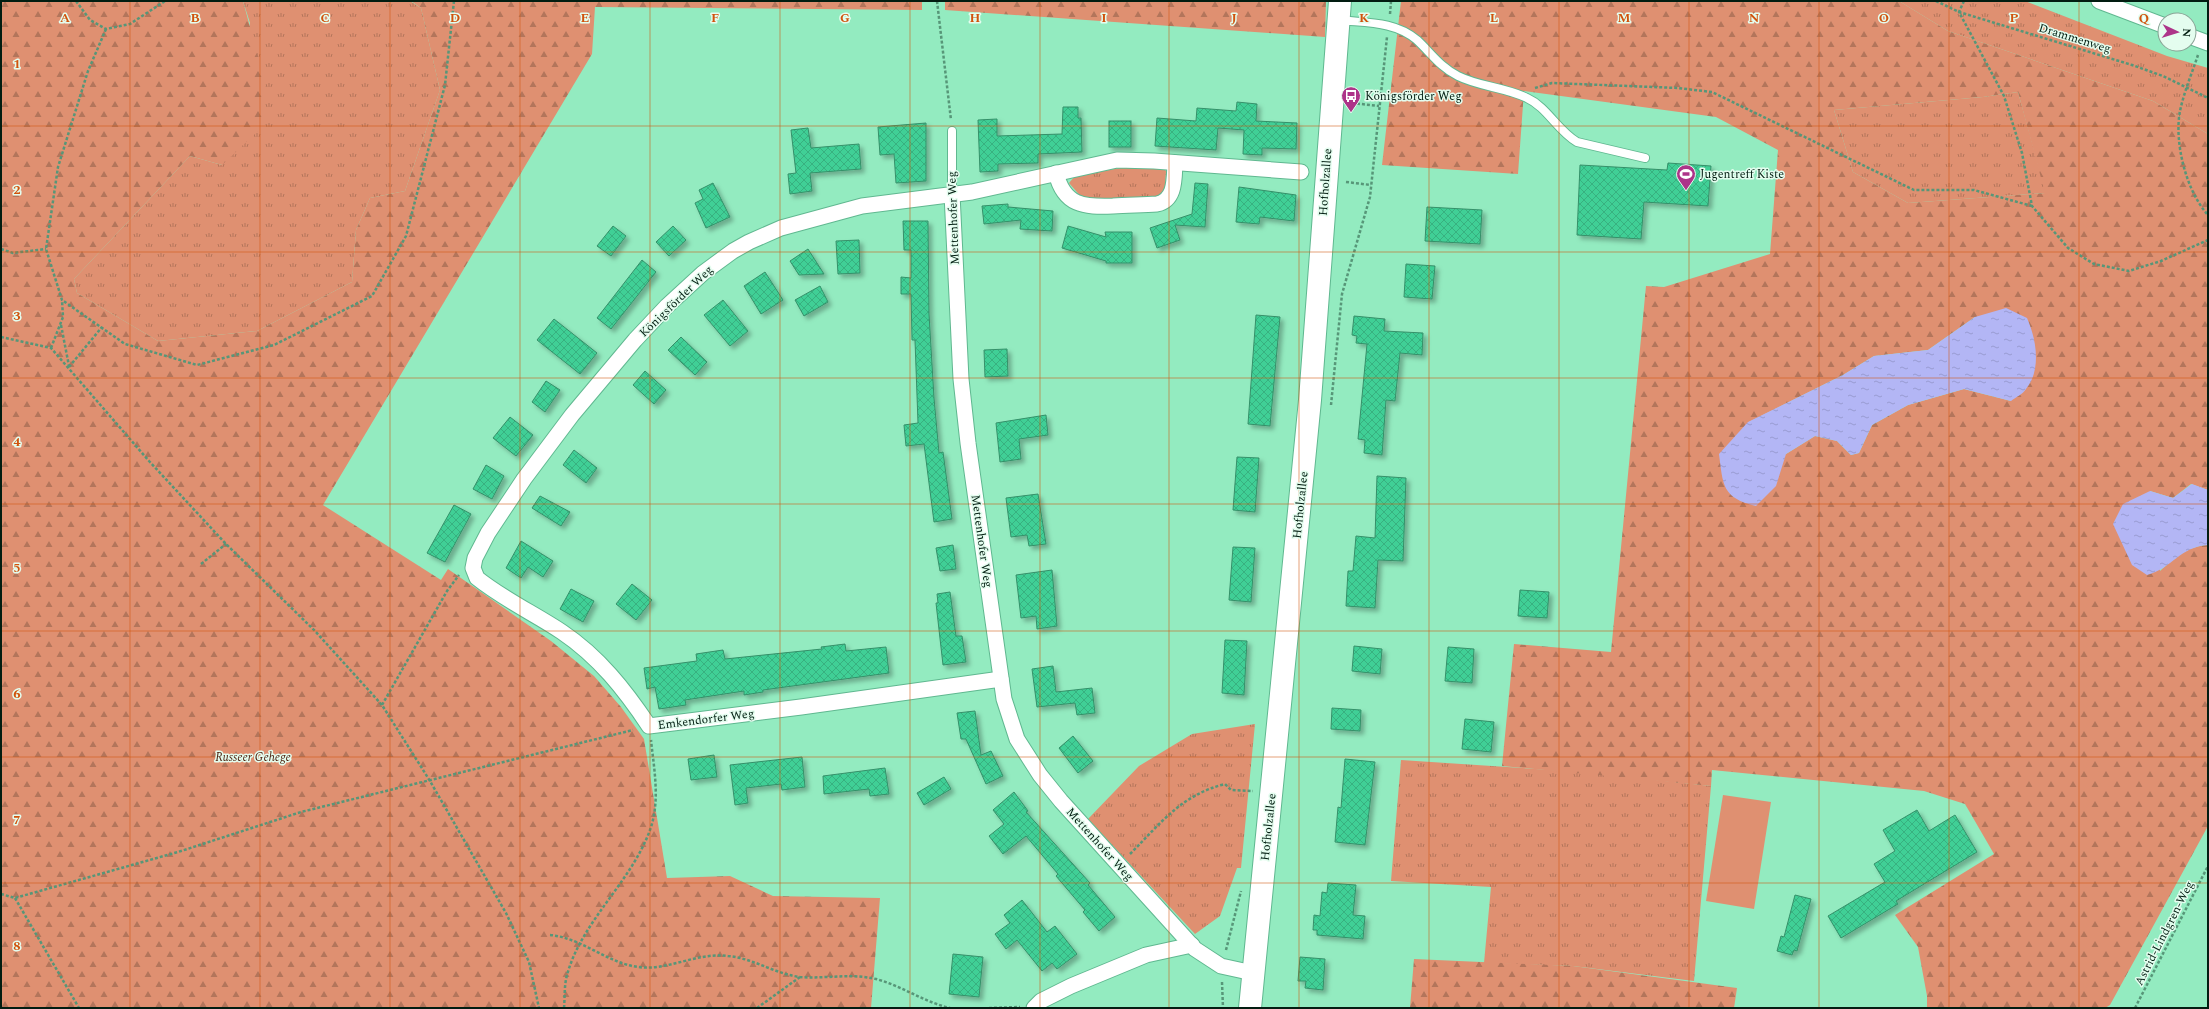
<svg xmlns="http://www.w3.org/2000/svg" width="2209" height="1009" viewBox="0 0 2209 1009" font-family="Spectral,serif">
	<style>
		.grass { fill: url(#grass-tufts) }
		.forest { fill: url(#forest-firs); fill-rule: evenodd }
		.garden { fill: #df9071 }
		.water { fill: url(#water-ripples) }
		.building { fill: url(#building-cross-hatch); stroke: #359069; filter: url(#shadow) }
		.lines { fill: none; stroke-linecap: round; stroke-linejoin: round }
		.lane-casing { stroke: #60b890; stroke-width: 10 }
		.street-casing { stroke: #60b890; stroke-width: 17 }
		.secondary-casing { stroke: #60b890; stroke-width: 24 }
		.path { stroke: #579678; stroke-width: 2.5; stroke-dasharray: 3 2; stroke-linecap: butt }
		.lane { stroke: #fff; stroke-width: 8 }
		.street { stroke: #fff; stroke-width: 15 }
		.secondary { stroke: #fff; stroke-width: 22 }
		.grid { fill: none; stroke: #d1530c; stroke-width: 1; stroke-opacity: 0.55 }
		.labels { text-anchor: middle; stroke-width: 3; stroke-linejoin: round; paint-order: stroke }
		.street-label { font-size: 12px; fill: #021d11; stroke: #e4fdef }
		.poi-label { font-size: 12px; fill: #021d11; stroke: #e4fdef; text-anchor: start }
		.park-label { font-size: 12px; font-style: italic; fill: #4c210f; stroke: #e4fdef }
		.grid-label { font-size: 13px; text-anchor: middle; font-weight: bold; fill: #d1530c; stroke: #e4fdef; stroke-width: 3; stroke-linejoin: round; paint-order: stroke }
	</style>
	<defs>
		<pattern id="grass-tufts" width="24" height="20" patternUnits="userSpaceOnUse"><rect width="24" height="20" fill="#df9071"/><path d="M3 7l-1-3M5 7V3M7 7l1-3M15 17l-1-3M17 17v-4M19 17l1-3" fill="none" stroke="#b3755b"/></pattern>
		<pattern id="forest-firs" width="22" height="20" patternUnits="userSpaceOnUse"><rect width="22" height="20" fill="#df9071"/><path d="M5 1l3.5 6h-7zM16 11l3.5 6h-7z" fill="#b3755b"/></pattern>
		<pattern id="water-ripples" width="26" height="14" patternUnits="userSpaceOnUse"><rect width="26" height="14" fill="#b3b6f5"/><path d="M2 4q2-2 4 0t4 0M15 11q2-2 4 0t4 0" fill="none" stroke="#989cd1"/></pattern>
		<pattern id="building-cross-hatch" width="8" height="8" patternUnits="userSpaceOnUse"><rect width="8" height="8" fill="#40cf96"/><path d="M0 0l8 8M0 8l8-8" fill="none" stroke="#37b180"/></pattern>
		<filter id="shadow"><feDropShadow dx="3.5" dy="3.5" stdDeviation="2" flood-color="#0004"/></filter>
	</defs>
	<rect width="100%" height="100%" fill="#93ebc0"/>
	<g class="grass">
		<path d="M243,1H410L421,8L440,90L405,191L370,198L356,230L352,282L257,331L158,341L77,293L74,279L190,156L222,165L250,23Z"/>
		<path d="M1899,1H2025L2167,56L2208,68V134L2153,101L1948,31Z"/>
		<path d="M2018,92L2046,193L1908,203L1853,172L1834,110L1983,97Z"/>
		<path d="M1126,167L1164,169L1166,171L1165,191L1161,196L1154,197L1092,200L1083,199L1069,183L1075,176Z"/>
		<path d="M1255,724L1241,868H1237L1220,916L1195,934L1088,819L1139,766L1192,734Z"/>
		<path d="M1401,760L1582,772L1711,786L1694,981L1573,966L1484,963L1491,887L1391,881Z"/>
	</g>
	<g class="forest">
		<path d="M1,1H243L267,90L262,127L222,165L190,156L74,279L77,293L158,341L257,331L352,282L356,230L370,198L405,191L440,90L421,8L411,1H922V10L595,7L592,54L323,505L441,580L448,569L551,641L594,676L621,707L644,739L667,878L730,876L773,896L880,898L871,1008H1Z"/>
		<path d="M945,1H1326L1325,37L945,10Z"/>
		<path d="M1401,1H1899L1948,31L2153,101L2208,134V490L2191,484L2173,498L2150,491L2160,571C2175,558 2187,546 2208,545V826L2110,1005L2105,1008H1927V996L1918,947L1895,915L1994,854L1965,804L1924,791L1712,770L1711,786L1502,766L1514,644L1611,652L1646,286L1664,287L1770,254L1778,150L1716,117L1524,91L1518,174L1382,165ZM2018,92L2045,193L1908,203L1853,172L1834,110L1983,97ZM1975,317L2011,401L1964,389L1908,405L1872,425L1859,453L1851,455L1837,441L1815,436L1786,454L1749,422L1843,375L1874,356L1928,350Z"/>
		<path d="M1414,959L1573,966L1737,988L1734,1008H1410Z"/>
	</g>
	<path class="garden" d="M1723,795L1771,802L1754,909L1706,901Z"/>
	<g class="water">
		<path d="M2006,308L2027,318C2036,338 2042,370 2026,389C2023,394 2016,397 2011,401L1964,389L1908,405L1872,425L1859,453L1851,455L1837,441L1815,436L1786,454L1776,486L1756,506C1722,498 1723,485 1719,454L1748,422L1843,375L1874,356L1928,350L1975,317Z"/>
		<path d="M2192,484L2208,490V545C2179,547 2173,568 2147,575L2132,565L2113,524L2123,504L2150,491L2173,498Z"/>
	</g>
	<g class="building">
		<path d="M1237,102L1257,104L1256,121L1297,123L1296,149L1262,148V155L1243,154L1244,130L1218,128L1216,150L1155,146L1157,118L1196,121L1197,108L1236,111Z"/>
		<path d="M1063,107H1078V118H1081L1082,152L1038,154V163L998,164V171L980,172L978,120L997,119V136L1062,134Z"/>
		<rect x="1109" y="121" width="22" height="26"/>
		<path d="M926,123V181L896,183L894,154L880,155L878,127Z"/>
		<path d="M808,128L811,148L859,144L861,169L810,173L812,191L790,194L788,174L796,173L791,130Z"/>
		<path d="M1668,163L1711,166L1708,206L1644,202L1641,239L1577,235L1580,165L1667,170Z"/>
		<path d="M713,183L730,217L706,228L695,203L703,199L699,190Z"/>
		<path d="M1195,183L1208,184L1205,227L1175,225L1180,240L1157,248L1150,228L1192,214Z"/>
		<path d="M1239,187L1296,195L1294,221L1260,217L1259,224L1236,222Z"/>
		<path d="M1008,204V207L1053,211L1052,231L1020,229L1021,220L984,224L982,206Z"/>
		<path d="M1427,207L1482,210L1480,244L1425,241Z"/>
		<path d="M903,221H928L929,314L934,398L939,453L943,452L952,519L934,522L924,444L906,446L904,425L918,423L915,340H912L911,294H901V277L911,278V250H904Z"/>
		<path d="M613,226L626,236L611,256L597,246Z"/>
		<path d="M673,226L686,240L669,256L656,242Z"/>
		<path d="M1068,226L1106,237L1105,232H1132V263H1106V261L1062,248Z"/>
		<path d="M859,240L860,273L838,274L836,241Z"/>
		<path d="M808,249L824,274L799,275L790,261Z"/>
		<path d="M642,260L656,272L611,329L597,318Z"/>
		<path d="M1406,264L1435,266L1432,299L1404,297Z"/>
		<path d="M765,272L783,300L761,314L744,286Z"/>
		<path d="M820,286L828,302L804,316L795,300Z"/>
		<path d="M723,300L748,331L730,346L704,315Z"/>
		<path d="M1256,315L1280,317L1270,426L1248,424Z"/>
		<path d="M1354,316L1385,319L1384,331L1423,333L1422,355L1400,353L1395,401L1386,400L1382,455L1364,453L1365,440L1358,439L1367,344L1356,343L1357,336L1352,335Z"/>
		<path d="M554,319L597,353L580,374L537,340Z"/>
		<path d="M681,337L707,362L695,375L668,350Z"/>
		<path d="M1007,349L1008,376L985,377L984,350Z"/>
		<path d="M645,371L666,390L654,404L633,385Z"/>
		<path d="M546,381L560,390L545,412L532,402Z"/>
		<path d="M1046,415L1048,435L1019,439L1021,459L1000,462L996,423Z"/>
		<path d="M510,417L533,435L516,456L493,438Z"/>
		<path d="M574,450L597,468L586,483L563,465Z"/>
		<path d="M1237,457L1259,458L1255,512L1233,510Z"/>
		<path d="M486,465L504,476L492,499L473,489Z"/>
		<path d="M1377,476L1406,478L1403,561L1378,560L1375,608L1346,606L1348,571H1353L1356,536L1375,538Z"/>
		<path d="M1038,494L1046,544L1029,546L1027,535L1011,537L1006,498Z"/>
		<path d="M540,496L570,512L561,526L532,508Z"/>
		<path d="M454,505L471,514L445,562L427,553Z"/>
		<path d="M521,541L553,561L543,577L528,567L521,578L506,568Z"/>
		<path d="M953,545L956,569L940,571L936,548Z"/>
		<path d="M1233,547L1255,548L1251,602L1229,600Z"/>
		<path d="M1052,570L1057,626L1037,629L1036,616L1021,618L1016,575Z"/>
		<path d="M632,584L652,600L636,620L616,604Z"/>
		<path d="M571,589L594,601L583,622L560,609Z"/>
		<path d="M1520,590L1549,592L1547,618L1518,616Z"/>
		<path d="M950,592L956,636H962L966,662L943,665L936,603H938L937,594Z"/>
		<path d="M1225,640L1247,641L1244,695L1222,693Z"/>
		<path d="M845,644L846,651L886,647L889,673L763,690V692L744,695V691L685,700L686,705L659,709L655,687L647,689L644,668L697,661L696,654L723,650L725,659L822,649L821,647Z"/>
		<path d="M1354,646L1382,649L1380,674L1352,671Z"/>
		<path d="M1448,647L1474,649L1472,683L1445,681Z"/>
		<path d="M1053,666L1056,692L1092,688L1095,713L1077,715L1075,703L1037,707L1032,669Z"/>
		<path d="M1332,708L1361,710L1360,731L1331,729Z"/>
		<path d="M975,711L981,755L991,751L1003,776L986,784L966,739H961L957,713Z"/>
		<path d="M1465,719L1494,722L1491,752L1462,749Z"/>
		<path d="M1073,736L1093,761L1078,773L1059,748Z"/>
		<path d="M714,755L717,777L691,780L688,759Z"/>
		<path d="M802,757L805,787L782,790L781,784L746,788L748,803L735,805L730,765Z"/>
		<path d="M1345,759L1375,762L1365,845L1335,842L1338,807L1341,808Z"/>
		<path d="M885,768L889,794L870,796L869,789L824,794L823,776Z"/>
		<path d="M944,777L951,789L924,805L917,793Z"/>
		<path d="M1014,792L1028,811L1026,812L1090,883L1088,885L1115,917L1099,931L1083,912L1085,910L1056,876L1058,874L1026,836L1003,854L989,836L1004,824L993,810Z"/>
		<path d="M1917,810L1929,831L1955,815L1977,852L1896,901L1898,904L1841,938L1828,916L1885,882L1874,864L1895,851L1883,830Z"/>
		<path d="M1328,883L1356,885L1353,915L1365,916L1363,939L1317,935V930H1313L1314,915L1320,916L1322,892L1327,893Z"/>
		<path d="M1795,895L1811,899L1797,951L1794,950L1792,955L1777,951L1781,936L1784,937Z"/>
		<path d="M1022,900L1047,932L1055,926L1077,954L1057,969L1052,963L1042,971L1017,940L1006,949L995,934L1010,923L1004,915Z"/>
		<path d="M953,954L983,957L979,997L949,994Z"/>
		<path d="M1300,957L1325,959L1323,990L1305,988L1306,981H1298Z"/>
	</g>
	<g class="lines">
		<g class="lane-casing">
			<g id="lane">
				<path d="M1339,20C1366,23 1395,21 1417,40C1431,53 1440,67 1458,76C1480,87 1505,87 1527,98C1547,107 1557,130 1577,142L1645,158"/>
				<path d="M952,131V194"/>
			</g>
		</g>
		<g class="street-casing">
			<g id="street">
				<path d="M2099,1L2165,26"/>
				<path d="M2189,36L2208,43"/>
				<path d="M1056,173C1064,206 1084,207 1113,206C1128,205 1142,205 1157,204C1176,200 1174,178 1175,163"/>
				<path d="M952,194L961,379L968,443L1004,699L1017,739L1040,775L1061,801L1195,949L1221,966L1253,973"/>
				<path d="M1001,679L801,707L649,726C625,690 599,657 562,632C535,614 503,599 477,578L473,568L475,558L488,533L524,479L572,415L635,340L667,306L703,273L733,251L749,242L781,228L862,206L972,192L1117,160L1154,161L1301,172"/>
				<path d="M1034,1008L1041,1001L1071,986L1146,955L1192,945"/>
			</g>
		</g>
		<g class="secondary-casing">
			<path id="secondary" d="M1250,1008L1310,400L1340,1"/>
		</g>
		<g class="path">
			<path d="M76,1L90,20L106,29L130,24L165,1"/>
			<path d="M937,1L951,120"/>
			<path d="M1936,1L1959,12L2132,65L2163,76L2208,98"/>
			<path d="M1964,1L1959,12L2004,96L2022,153L2032,206L2068,248L2094,264L2129,271L2161,261L2208,240"/>
			<path d="M1390,14L1391,1"/>
			<path d="M106,29L88,71L58,167L46,249L62,300L125,344L197,365L274,345L372,296L406,236L445,85L454,1"/>
			<path d="M2198,55C2192,73 2184,92 2180,111C2174,142 2186,191 2208,215"/>
			<path d="M1535,88L1552,83L1678,88L1712,92L1914,190H1974L2032,206"/>
			<path d="M1352,103L1379,106"/>
			<path d="M1346,182L1371,185"/>
			<path d="M1,249L13,253L46,249"/>
			<path d="M61,325L69,366"/>
			<path d="M1,337L51,348L149,461L226,544L315,631L382,705L430,781L506,913L529,962L539,1008"/>
			<path d="M51,348L63,317L62,300"/>
			<path d="M69,367L102,327"/>
			<path d="M1331,405L1342,294L1370,197L1387,37"/>
			<path d="M201,564L226,544"/>
			<path d="M382,705L447,591L459,575"/>
			<path d="M1130,854C1161,823 1181,795 1225,784L1231,790L1253,791"/>
			<path d="M1,894L15,898L178,852L301,812L633,730"/>
			<path d="M15,898L79,1008"/>
			<path d="M550,935C582,938 607,963 638,967C669,971 696,952 728,956C753,958 775,974 800,977C826,979 849,973 876,979C902,986 924,1002 950,1008"/>
			<path d="M1226,950L1241,891"/>
			<path d="M1222,982L1223,1008"/>
			<path d="M564,1008C565,997 564,986 567,975C582,920 633,881 651,827C660,799 654,769 651,740"/>
			<path d="M757,1008L800,977"/>
			<path d="M989,1008L1020,1007"/>
			<path d="M2135,1008L2208,866"/>
		</g>
		<use href="#lane" class="lane"/>
		<use href="#street" class="street"/>
		<use href="#secondary" class="secondary"/>
	</g>
	<path class="grid" d="M130,1V1008M260,1V1008M390,1V1008M520,1V1008M650,1V1008M780,1V1008M910,1V1008M1040,1V1008M1169,1V1008M1299,1V1008M1429,1V1008M1559,1V1008M1689,1V1008M1819,1V1008M1949,1V1008M2079,1V1008M1,126H2208M1,252H2208M1,378H2208M1,504H2208M1,631H2208M1,757H2208M1,883H2208"/>
	<defs>
		<g id="bus-pin" transform="scale(1)"><path d="M0 17L-7.5 6A9.5 9.5 0 1 1 7.5 6Z" fill="#ad3489" stroke="#e4fdef"/><path d="M-5-6H5V4H4V6H2V4H-2V6H-4V4H-5ZM-3.5-4V0h7V-4ZM-3.5 1.2v1.5H-2V1.2ZM2 1.2v1.5H3.5V1.2Z" fill="#fff"/></g>
		<g id="stadium-pin" transform="scale(1)"><path d="M0 17L-7.5 6A9.5 9.5 0 1 1 7.5 6Z" fill="#ad3489" stroke="#e4fdef"/><path d="M0-5a6.5 5 0 1 0 0 10a6.5 5 0 1 0 0-10ZM-3.5-1.8h7v3.6h-7Z" fill="#fff"/></g>
	</defs>
	<g fill-rule="evenodd">
		<use href="#bus-pin" x="1351" y="96"/>
		<use href="#stadium-pin" x="1686" y="174"/>
	</g>
	<g class="labels">
		<g class="street-label">
			<text transform="translate(2075 38) rotate(17)" y="4">Drammenweg</text>
			<text transform="translate(1325 182) rotate(-86)" y="4">Hofholzallee</text>
			<text transform="translate(953 218) rotate(-92)" y="4">Mettenhofer Weg</text>
			<text transform="translate(676 301) rotate(-44)" y="4">Königsförder Weg</text>
			<text transform="translate(1300 505) rotate(-84)" y="4">Hofholzallee</text>
			<text transform="translate(982 541) rotate(82)" y="4">Mettenhofer Weg</text>
			<text transform="translate(706 719) rotate(-7)" y="4">Emkendorfer Weg</text>
			<text transform="translate(1268 827) rotate(-84)" y="4">Hofholzallee</text>
			<text transform="translate(1100 844) rotate(48)" y="4">Mettenhofer Weg</text>
			<text transform="translate(2164 933) rotate(-63)" y="4">Astrid-Lindgren-Weg</text>
		</g>
		<g class="poi-label">
			<text x="1365" y="100">Königsförder Weg</text>
			<text x="1700" y="178">Jugentreff Kiste</text>
		</g>
		<g class="park-label">
			<text x="253" y="761">Russeer Gehege</text>
		</g>
	</g>
	<g class="grid-label">
		<text x="65" y="22">A</text>
		<text x="195" y="22">B</text>
		<text x="325" y="22">C</text>
		<text x="455" y="22">D</text>
		<text x="585" y="22">E</text>
		<text x="715" y="22">F</text>
		<text x="845" y="22">G</text>
		<text x="975" y="22">H</text>
		<text x="1104" y="22">I</text>
		<text x="1234" y="22">J</text>
		<text x="1364" y="22">K</text>
		<text x="1494" y="22">L</text>
		<text x="1624" y="22">M</text>
		<text x="1754" y="22">N</text>
		<text x="1884" y="22">O</text>
		<text x="2014" y="22">P</text>
		<text x="2144" y="22">Q</text>
		<text x="17" y="68">1</text>
		<text x="17" y="194">2</text>
		<text x="17" y="320">3</text>
		<text x="17" y="446">4</text>
		<text x="17" y="572">5</text>
		<text x="17" y="698">6</text>
		<text x="17" y="824">7</text>
		<text x="17" y="950">8</text>
	</g>
	<rect width="2209" height="1009" fill="none" stroke="#021d11" stroke-width="4"/>
	<g transform="translate(2177 32) rotate(94)"><circle r="19" fill="#e4fdef" stroke="#8aa396"/>
	<path d="M0-3L7 15L0 10L-7 15Z" fill="#ad3489"/>
	<text y="-6" font-size="11" font-weight="bold" text-anchor="middle" fill="#021d11">N</text>
	</g>
</svg>
